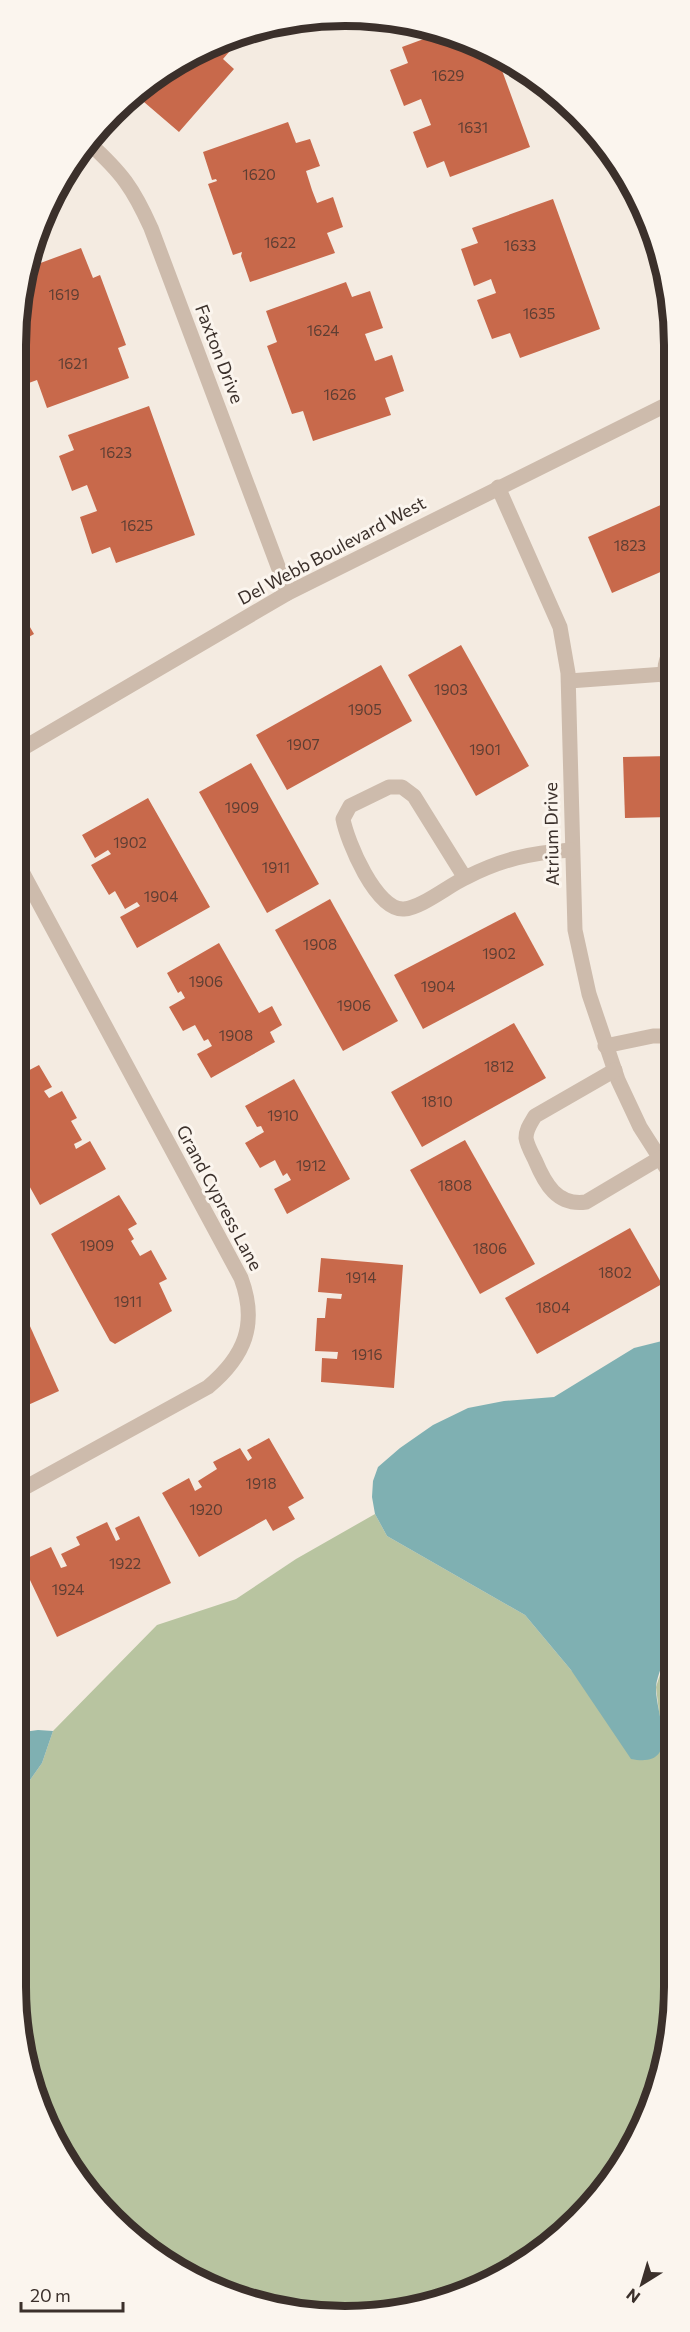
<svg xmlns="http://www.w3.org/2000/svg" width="690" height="2332" viewBox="0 0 690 2332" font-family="Commissioner,sans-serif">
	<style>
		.green { fill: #b8c4a0 }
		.water { fill: #7fb0b2 }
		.building { fill: #c8694b }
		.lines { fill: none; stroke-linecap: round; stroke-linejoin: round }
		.minor { stroke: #cdbbac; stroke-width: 15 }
		.tertiary { stroke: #cdbbac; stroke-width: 15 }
		.labels { text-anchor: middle; stroke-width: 6; stroke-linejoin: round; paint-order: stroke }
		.number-label { font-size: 15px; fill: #5e3e33 }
		.street-label { font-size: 18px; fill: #3b302b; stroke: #fbf5ee }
		.rim { fill: none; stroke: #3b302b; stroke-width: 8 }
	</style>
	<rect width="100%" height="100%" fill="#f4ebe1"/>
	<path class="green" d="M375,1514L387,1536L525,1615L571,1670L663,1745L656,1687L669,1647V2052L620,2170L529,2261L430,2306L302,2314L199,2283L97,2205L40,2113L15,1987L16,1800L42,1763L53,1731L157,1625L236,1599L296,1559Z"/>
	<g class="water">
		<path d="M666,1340L670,1342L669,1647C665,1659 657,1675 656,1687C655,1714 683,1769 631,1759L571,1670L525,1615L387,1536L375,1514L372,1497L373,1481L378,1467L400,1448L433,1425L468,1408L504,1401L554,1397L634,1348Z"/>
		<path d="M38,1730L53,1731L42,1763L16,1800V1733Z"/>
	</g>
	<g class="building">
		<path d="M440,33L496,54L530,147L450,177L444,161L427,168L413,132L431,125L421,99L404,106L390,70L408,63L402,47Z"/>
		<path d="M232,42L235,45L223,59L234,69L179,132L137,96L162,70Z"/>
		<path d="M288,122L296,143L310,139L320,166L306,171L312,190L317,203L333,197L343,227L327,233L335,253L250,282L241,256L242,252L233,255L208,184L217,181L216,179L212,180L203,152Z"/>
		<path d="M553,199L600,329L520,358L510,333L492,339L477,300L496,293L491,279L474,286L461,249L478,243L472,228Z"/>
		<path d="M81,248L93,278L100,275L126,345L118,348L129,378L47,408L37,380L26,384L21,371V358L28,355L21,337V280L27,268Z"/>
		<path d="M346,282L352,297L370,291L383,328L365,334L375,361L392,355L404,391L385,398L391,415L313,441L303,411L292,414L267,346L277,342L266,311Z"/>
		<path d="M149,406L195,535L116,563L110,547L92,554L80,517L97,511L87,485L72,491L59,456L74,450L68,435Z"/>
		<path d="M672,500V567L612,593L588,537Z"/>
		<path d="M20,610L34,634L20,642Z"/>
		<path d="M461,645L529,766L476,796L408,675Z"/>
		<path d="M381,665L412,721L287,790L256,735Z"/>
		<path d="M671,756V817L625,818L623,757Z"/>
		<path d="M251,763L319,884L267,913L199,792Z"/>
		<path d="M148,798L210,907L137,948L120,917L140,906L137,902L125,909L115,891L109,895L91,865L111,854L108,850L95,858L82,835Z"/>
		<path d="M330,899L398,1021L343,1051L275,930Z"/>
		<path d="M515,912L544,965L423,1029L394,975Z"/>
		<path d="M219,943L259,1013L272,1006L282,1025L270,1032L275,1042L211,1078L197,1054L212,1046L208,1039L204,1041L195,1025L183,1031L169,1007L185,998L181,991L178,993L167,973Z"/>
		<path d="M514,1023L546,1078L422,1147L391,1092Z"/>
		<path d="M39,1065L52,1087L44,1091L49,1098L62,1091L77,1118L71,1121L82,1140L74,1144L76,1149L90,1141L106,1169L40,1205L18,1166V1076Z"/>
		<path d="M294,1079L350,1179L287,1214L274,1189L291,1180L287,1173L283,1176L275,1160L260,1168L245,1143L264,1132L261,1126L257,1127L245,1106Z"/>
		<path d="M465,1140L535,1264L480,1294L410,1170Z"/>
		<path d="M119,1195L137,1224L128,1229L134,1239L131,1241L140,1256L151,1250L167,1279L159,1283L172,1311L115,1344L110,1341L51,1234Z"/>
		<path d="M630,1228L662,1284L537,1354L505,1298Z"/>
		<path d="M321,1258L403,1265L394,1388L321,1382L322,1358L337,1359L338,1352L315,1351L317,1318H325L327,1298L341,1299L342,1294L318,1292Z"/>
		<path d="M25,1315L59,1391L28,1405L17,1385L18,1318Z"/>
		<path d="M269,1438L304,1498L288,1507L295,1519L273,1531L266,1519L199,1557L162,1493L189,1478L195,1491L202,1487L198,1481L217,1469L213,1462L240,1448L248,1461L252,1458L247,1450Z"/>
		<path d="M139,1516L171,1583L57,1637L21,1561L51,1547L61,1568L67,1566L61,1554L80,1545L76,1537L107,1522L116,1541L120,1539L115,1528Z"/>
	</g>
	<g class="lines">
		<g class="minor">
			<path d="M89,143C122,173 133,188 151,228L288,593"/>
			<path d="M632,190L667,282"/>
			<path d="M498,487L560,627L568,673L575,930L589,994L618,1080L640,1127L670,1174"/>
			<path d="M569,681L665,674"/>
			<path d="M671,689C663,675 663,664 671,651"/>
			<path d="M465,878L414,796L402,787H389L350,806L343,819C347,841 376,911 404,909C421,908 448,886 465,878C502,859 530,853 571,850"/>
			<path d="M605,1046L653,1036H671"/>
			<path d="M615,1070L535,1116C531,1123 526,1129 526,1138C527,1145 532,1154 535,1160C545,1184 557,1206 586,1202L660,1158"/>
			<path d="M17,1492L208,1387C245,1356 258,1324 241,1278L19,866"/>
		</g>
		<path class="tertiary" d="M20,750L288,593L672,402"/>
	</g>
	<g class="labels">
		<g class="number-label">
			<text x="448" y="81">1629</text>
			<text x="473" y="133">1631</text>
			<text x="259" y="180">1620</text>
			<text x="280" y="248">1622</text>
			<text x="520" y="251">1633</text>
			<text x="64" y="300">1619</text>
			<text x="539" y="319">1635</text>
			<text x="323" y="336">1624</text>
			<text x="73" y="369">1621</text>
			<text x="340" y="400">1626</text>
			<text x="116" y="458">1623</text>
			<text x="137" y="531">1625</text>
			<text x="630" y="551">1823</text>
			<text x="451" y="695">1903</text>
			<text x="365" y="715">1905</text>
			<text x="303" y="750">1907</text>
			<text x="485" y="755">1901</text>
			<text x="242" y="813">1909</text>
			<text x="130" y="848">1902</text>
			<text x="276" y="873">1911</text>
			<text x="161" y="902">1904</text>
			<text x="320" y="950">1908</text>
			<text x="499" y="959">1902</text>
			<text x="206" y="987">1906</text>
			<text x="438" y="992">1904</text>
			<text x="354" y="1011">1906</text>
			<text x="236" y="1041">1908</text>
			<text x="499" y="1072">1812</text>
			<text x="437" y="1107">1810</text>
			<text x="283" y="1121">1910</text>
			<text x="311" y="1171">1912</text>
			<text x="455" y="1191">1808</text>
			<text x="97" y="1251">1909</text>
			<text x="490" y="1254">1806</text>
			<text x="615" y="1278">1802</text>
			<text x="361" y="1283">1914</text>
			<text x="128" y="1307">1911</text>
			<text x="553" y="1313">1804</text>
			<text x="367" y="1360">1916</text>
			<text x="261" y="1489">1918</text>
			<text x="206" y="1515">1920</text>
			<text x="125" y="1569">1922</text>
			<text x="68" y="1595">1924</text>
		</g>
		<g class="street-label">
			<text transform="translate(219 354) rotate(69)" y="6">Faxton Drive</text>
			<text transform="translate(332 551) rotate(-28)" y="6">Del Webb Boulevard West</text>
			<text transform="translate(552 834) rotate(-91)" y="6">Atrium Drive</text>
			<text transform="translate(219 1198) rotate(62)" y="6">Grand Cypress Lane</text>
		</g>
	</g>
	<path d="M0 0H690V2332H0ZM345 26H345A319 319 0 0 1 664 345V1987A319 319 0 0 1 345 2306H345A319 319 0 0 1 26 1987V345A319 319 0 0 1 345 26Z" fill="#fbf5ee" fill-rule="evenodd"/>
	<path class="rim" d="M345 26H345A319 319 0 0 1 664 345V1987A319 319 0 0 1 345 2306H345A319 319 0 0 1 26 1987V345A319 319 0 0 1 345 26Z"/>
	<g transform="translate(642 2284) rotate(217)" stroke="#fbf5ee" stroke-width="4.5" paint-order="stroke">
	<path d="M0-4.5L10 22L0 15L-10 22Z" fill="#3b302b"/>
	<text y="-9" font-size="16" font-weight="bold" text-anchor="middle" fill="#3b302b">N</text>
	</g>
	<path d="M21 2302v9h102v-9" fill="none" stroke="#3b302b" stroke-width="3"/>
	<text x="30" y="2302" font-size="18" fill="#3b302b" stroke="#fbf5ee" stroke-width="4.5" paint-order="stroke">20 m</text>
</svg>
